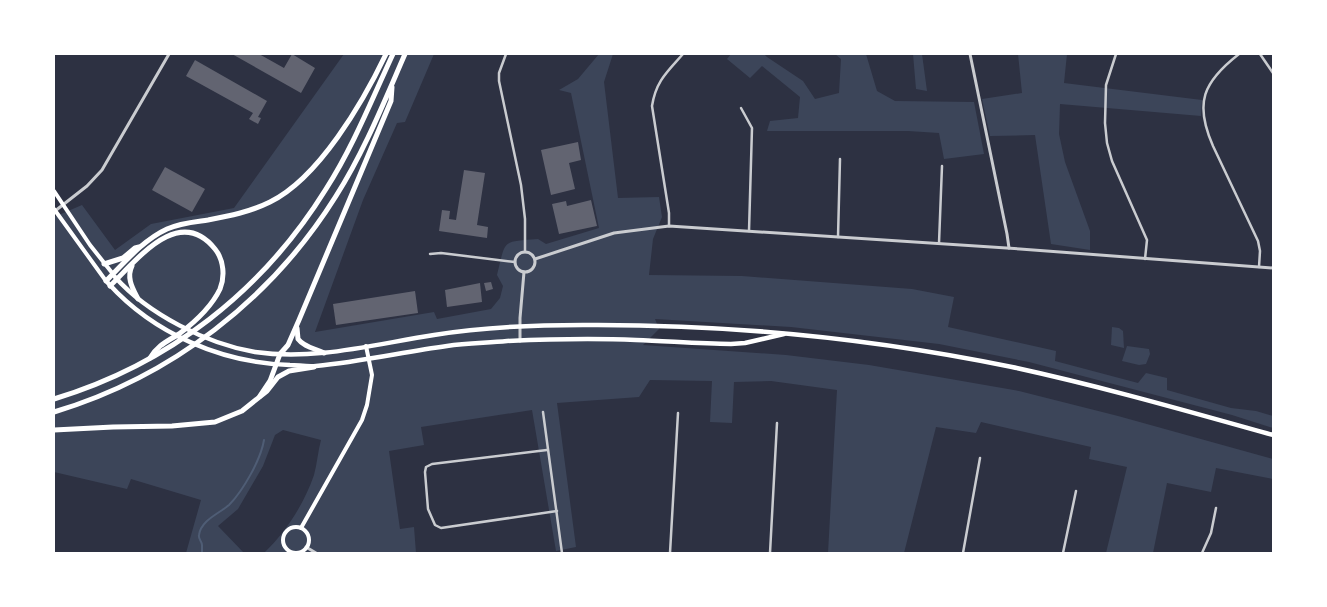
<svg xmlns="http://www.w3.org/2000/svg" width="1327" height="607" viewBox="0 0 1327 607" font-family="'DejaVu Sans',sans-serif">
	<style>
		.green { fill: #3c4559 }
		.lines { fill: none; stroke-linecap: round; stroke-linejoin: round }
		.stream { stroke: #4f5d75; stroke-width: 2 }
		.building { fill: #626471 }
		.minor { stroke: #caccd0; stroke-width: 2.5 }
		.tertiary { stroke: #caccd0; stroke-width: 3 }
		.secondary { stroke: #fff; stroke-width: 4 }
		.primary { stroke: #fff; stroke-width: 4.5 }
		.motorway { stroke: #fff; stroke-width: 5 }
	</style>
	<rect width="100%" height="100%" fill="#2d3142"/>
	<g class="green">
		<path d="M344,54H434L405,122L397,123L363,200L315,332L434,312L437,319L491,309L500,298L503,286L497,275C506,239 501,242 538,239L546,244L599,228L571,93L559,90L578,79L599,54H613L604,82L618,198L659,197L662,217L653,239L649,275L742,276L912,289L954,297L948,327L1056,351L1055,361L1138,383L1146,373L1167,378V390L1231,408L1256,411L1273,416V428L1232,415L1029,362L939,344L791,327L655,319L659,329L643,345L786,355L869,365L939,377L1019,391L1118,416L1273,459V479L1216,468L1211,492L1167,483L1153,553H1106L1127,467L1089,459L1091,447L981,422L976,433L936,427L904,553H828L837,390L771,381L734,382L732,423L710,422L712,381L650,380L639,397L557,403L576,547L556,551L532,410L421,427L424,445L389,451L400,529L414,527L416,553H264C286,532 304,504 314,475C317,464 318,451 321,440L283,430L275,435L263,466L238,509L218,526L244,553H186L201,500L131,479L127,489L54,472V217L82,205L115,250L151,224L234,208Z"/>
		<path d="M731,54H764L767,57L803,81L815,99L839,93L841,59L835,54H866L877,91L895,101L974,102L984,154L944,159L939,133L908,131H767L770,121L798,118L800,97L762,66L750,78L727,59Z"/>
		<path d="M913,54H922L927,91L916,89Z"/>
		<path d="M1018,54H1067L1064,83L1202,100L1201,116L1060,104L1059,134L1065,162L1090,231V250L1051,244L1035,135L990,136L982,99L1022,93Z"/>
		<path d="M1112,327L1119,328L1123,331L1124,348L1111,345Z"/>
		<path d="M1127,346L1149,349L1150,354L1146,364L1139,365L1122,361Z"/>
	</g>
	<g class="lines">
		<path class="stream" d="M202,553C202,551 202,548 202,545C202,541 198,539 199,535C201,520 220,513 229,505C243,491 261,459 264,440"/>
	</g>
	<g class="building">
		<path d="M232,54H259L284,68L292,54L315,68L301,93Z"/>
		<path d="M195,60L267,101L258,117L261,118L258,124L249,119L253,113L186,76Z"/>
		<path d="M578,142L581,160L569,163L575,189L551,195L541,150Z"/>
		<path d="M165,167L205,189L192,212L152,190Z"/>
		<path d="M464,170L485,173L477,225L488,227L487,238L439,231L442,210L450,211L449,219L456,220Z"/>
		<path d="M591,200L597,226L559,234L552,204L566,201L567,206Z"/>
		<path d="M491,282L493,289L486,291L484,283Z"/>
		<path d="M480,283L482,302L447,307L445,290Z"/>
		<path d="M415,291L418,313L336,325L333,304Z"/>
	</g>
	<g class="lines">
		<g class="minor">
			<path d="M506,54L499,73V81L521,185L525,219V252"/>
			<path d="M1116,54L1106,85L1105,123L1107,143L1112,161L1147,240L1145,259"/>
			<path d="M1239,54C1203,82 1194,103 1213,146L1258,241L1260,251L1259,267"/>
			<path d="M1260,54L1273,73"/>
			<path d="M741,108L752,128L749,231"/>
			<path d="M669,226V213L652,106C656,81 667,72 683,54"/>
			<path d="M838,237L840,159"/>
			<path d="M939,243L942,166"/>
			<path d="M430,254L441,253L515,262"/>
			<path d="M543,412L562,553"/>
			<path d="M547,450L432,464L426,467L425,472L428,509L435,525L441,528L557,511"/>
			<path d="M670,553L678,413"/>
			<path d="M770,553L777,423"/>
			<path d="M963,553L980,458"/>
			<path d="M1063,553L1076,491"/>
			<path d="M1202,553L1211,533L1216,508"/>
		</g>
		<g class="tertiary">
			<path d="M970,54L1007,234L1009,248"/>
			<path d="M55,211L87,186L102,170L169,54"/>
			<circle cx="525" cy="262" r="10"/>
			<path d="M535,259L614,233L669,226L1020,249L1273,268"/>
			<path d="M520,341V318L524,272"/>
			<path d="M306,547L316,553"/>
		</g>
		<g class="secondary">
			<path d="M54,191L90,245L113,274"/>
			<path d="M54,209L106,281"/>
			<circle cx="296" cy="540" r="13"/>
			<path d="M301,528L362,420L367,405L372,375L366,346"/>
		</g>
		<g class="primary">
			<path d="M115,277C148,314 207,344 255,352C315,361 375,344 434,335C483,327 533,325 583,325C727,324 871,338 1012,367C1100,386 1187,411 1273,435"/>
			<path d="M108,283C154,334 222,363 290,365C298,365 307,367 316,366C360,362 403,352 447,346C467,343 487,343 507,341C550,339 593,338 636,340C668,341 699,344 731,344L745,343L784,334"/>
		</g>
		<g class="motorway">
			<path d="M104,264L123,258L135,248L139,247"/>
			<path d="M132,266C126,278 133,289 138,299"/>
			<path d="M106,281C124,263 143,240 167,229C180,223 194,222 208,220C229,216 250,212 270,202C319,178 363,102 386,54"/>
			<path d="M110,286C137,260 179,204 215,249C224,260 225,277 220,289C211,308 195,322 179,334C166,342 158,345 150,358"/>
			<path d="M297,328L298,339C305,348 315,348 324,353"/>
			<path d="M260,396L270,381L280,354L288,345L299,320L391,101L392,87"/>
			<path d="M54,399C169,364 262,292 326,189C353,147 372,99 393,54"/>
			<path d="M54,412C171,377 271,300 336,196C364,152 384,102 405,54"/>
			<path d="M54,430L113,427L172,426L215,422L242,411L267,391L278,377L289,371L314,367"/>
		</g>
	</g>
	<rect width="1327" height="607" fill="none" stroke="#ffffff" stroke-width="110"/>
</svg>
